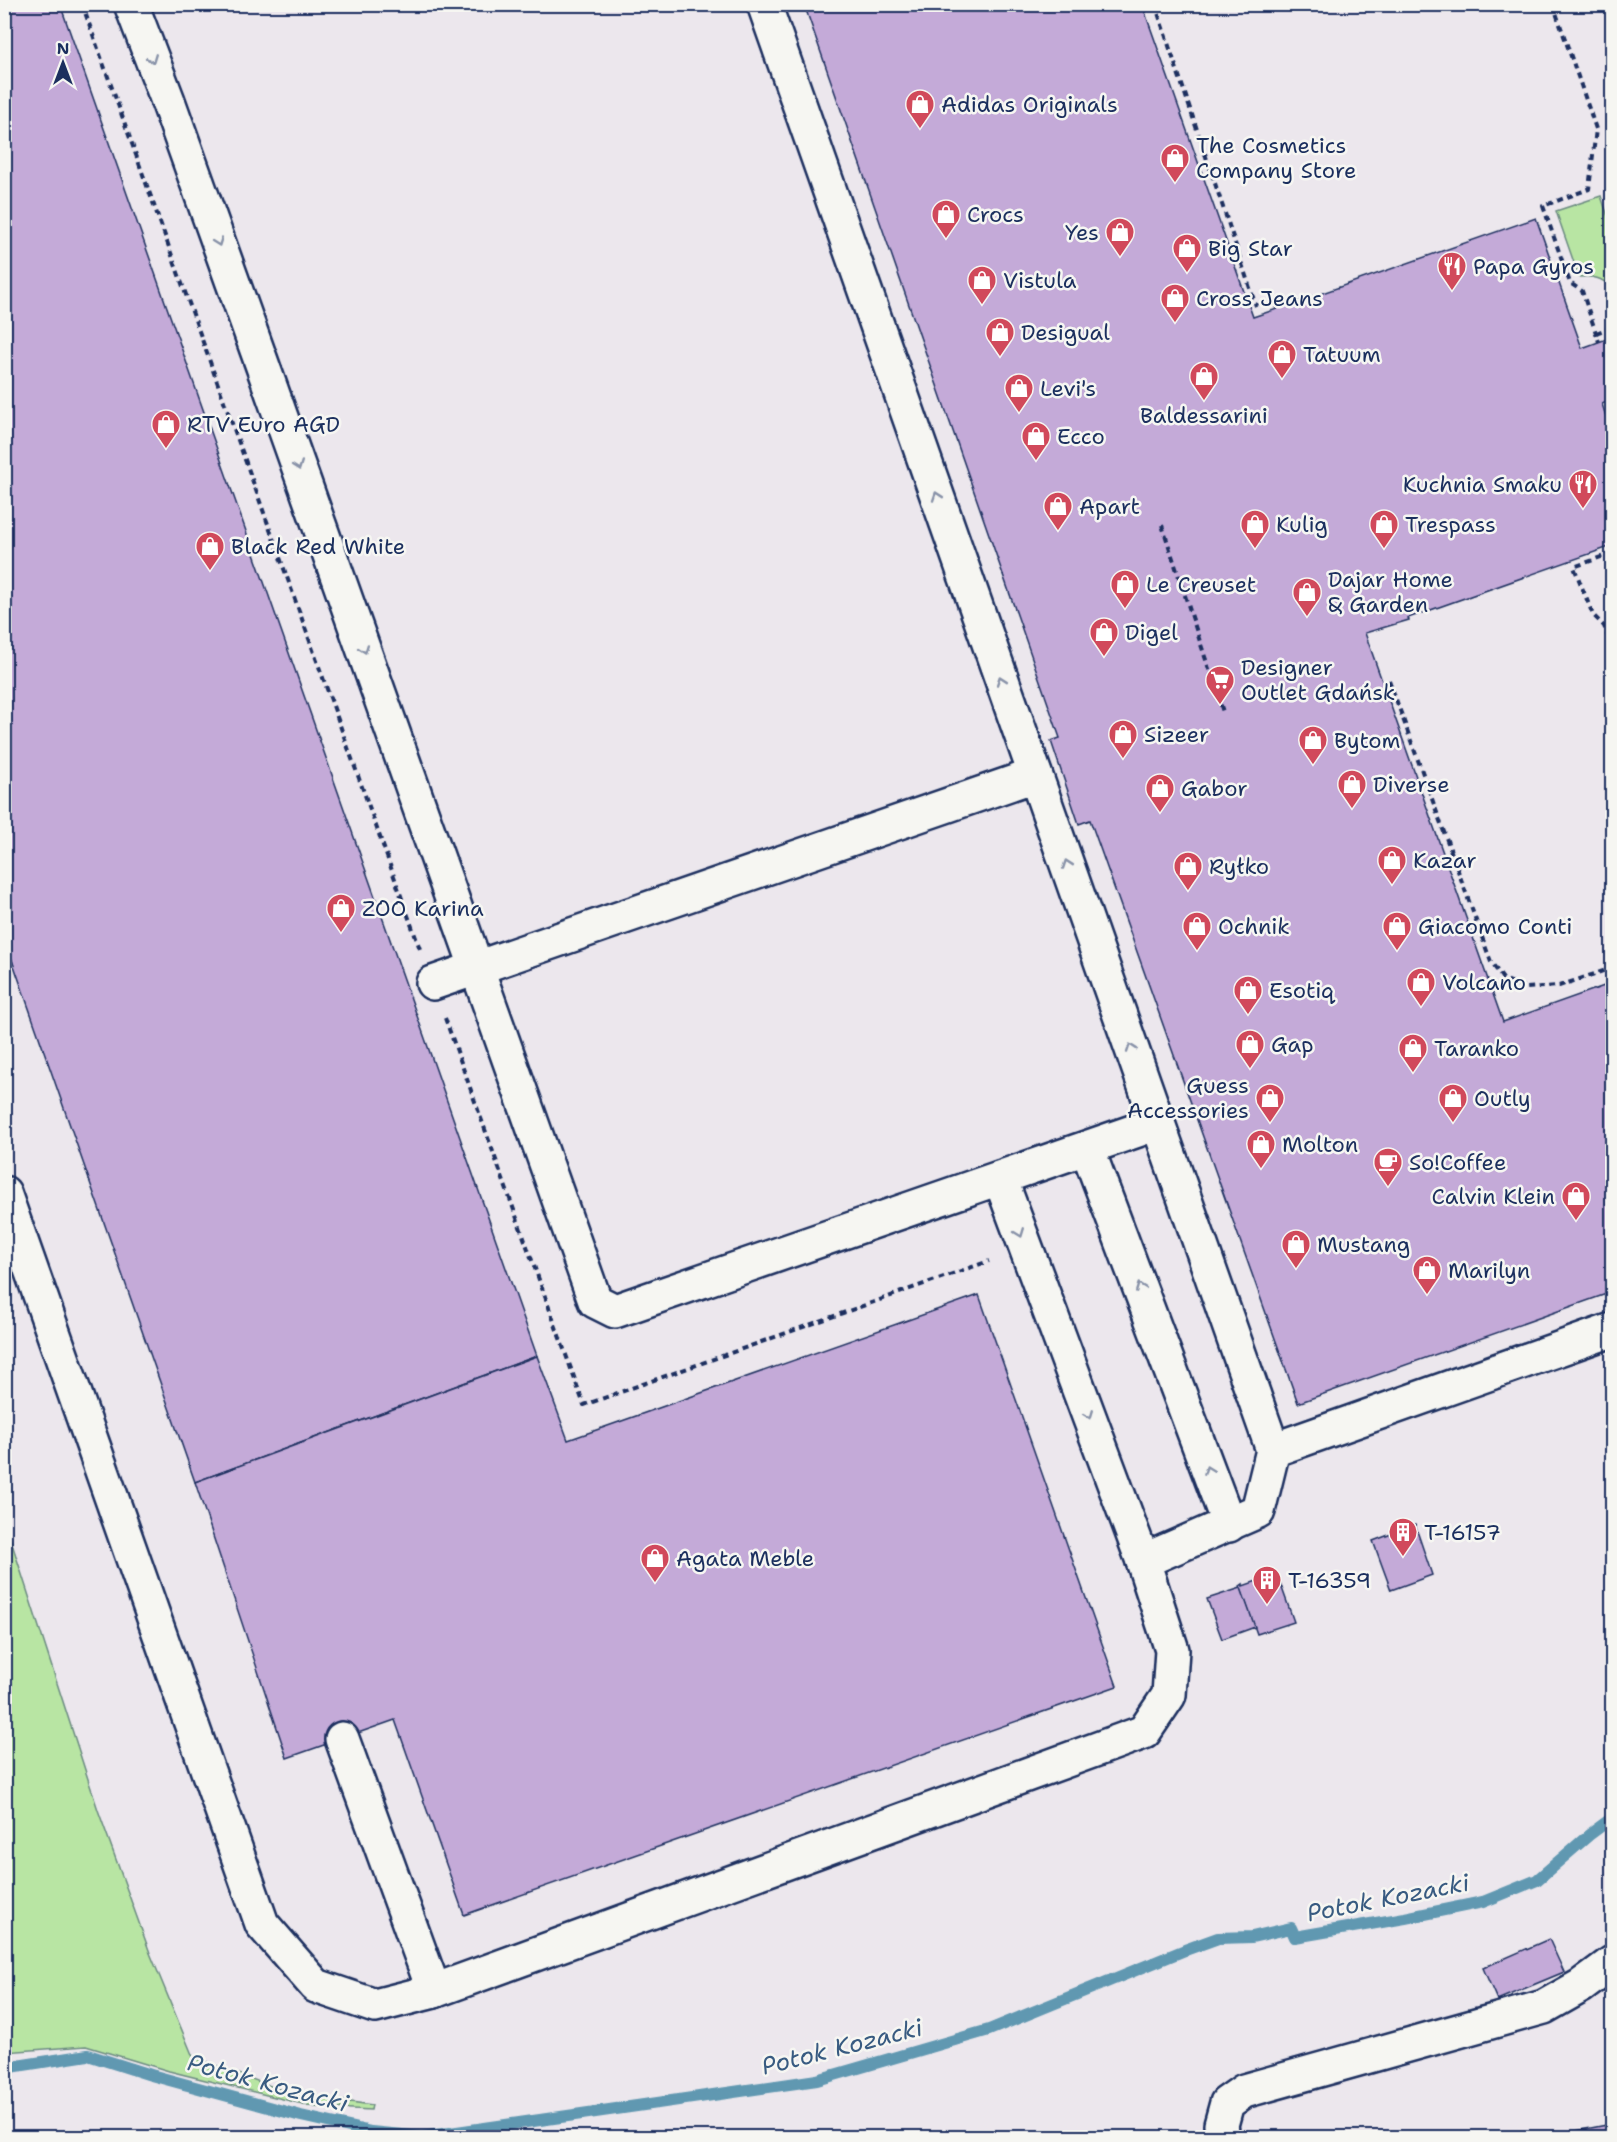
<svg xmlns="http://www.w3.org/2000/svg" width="1617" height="2142" viewBox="0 0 1617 2142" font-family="'Shantell Sans',sans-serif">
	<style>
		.green { fill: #b8e5a3; stroke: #6a8a80; stroke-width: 1.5 }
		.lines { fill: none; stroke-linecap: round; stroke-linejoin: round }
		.stream { stroke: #6098b1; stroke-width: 12 }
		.building { fill: #c4aad8; stroke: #1b2f5e; stroke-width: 1.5 }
		.minor-casing { stroke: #1b2f5e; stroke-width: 38 }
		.path { stroke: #1b2f5e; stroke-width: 4; stroke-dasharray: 6 4.5; stroke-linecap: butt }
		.minor { stroke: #f6f6f2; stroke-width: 33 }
		.oneway { stroke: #8892a8 }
		.labels { text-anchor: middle; stroke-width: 5; stroke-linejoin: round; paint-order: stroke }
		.poi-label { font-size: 22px; fill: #1b2f5e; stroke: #f6f6f2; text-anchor: start }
		.water-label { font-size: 24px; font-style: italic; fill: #385b81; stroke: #f6f6f2 }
	</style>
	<rect width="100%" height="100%" fill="#ece7ed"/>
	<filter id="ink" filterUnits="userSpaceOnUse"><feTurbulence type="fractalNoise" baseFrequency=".0167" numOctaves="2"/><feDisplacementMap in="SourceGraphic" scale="12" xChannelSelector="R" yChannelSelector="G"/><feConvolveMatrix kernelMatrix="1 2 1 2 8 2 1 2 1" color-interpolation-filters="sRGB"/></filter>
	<g filter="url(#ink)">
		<g class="green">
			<path d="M1601,196L1612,228V287C1601,278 1594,276 1579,277L1556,211Z"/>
			<path d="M5,1522L98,1810L150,1953L193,2057L292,2094L372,2105L371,2110L315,2107L169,2071L86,2046L5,2052Z"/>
		</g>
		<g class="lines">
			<path class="stream" d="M4,2068L88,2055L151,2075L301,2116L371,2132L422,2137L817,2080L989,2030L1185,1950L1218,1938L1252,1937L1291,1928L1295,1937L1405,1918L1483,1902L1537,1880L1589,1835L1612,1818"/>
		</g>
		<g class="building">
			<path d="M4,4H60L537,1356L195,1482L4,937Z"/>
			<path d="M804,4H1142L1253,317L1277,309L1276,308L1297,300V302L1536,218L1582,348L1612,337V400L1602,404L1612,435V546L1408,618L1409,620L1365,633L1503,1022L1607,985L1612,1001V1292L1298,1403L1090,820L1079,824L1051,741L1060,738Z"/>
			<path d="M979,1295L1117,1686L464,1915L395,1720L287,1758L195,1482L537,1356L568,1440Z"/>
			<path d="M1415,1525L1432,1575L1391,1590L1373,1541Z"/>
			<path d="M1277,1574L1294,1622L1257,1634L1240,1586L1243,1584V1586Z"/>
			<path d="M1241,1588L1255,1627L1222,1639L1207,1599Z"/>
			<path d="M1549,1939L1564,1972L1497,2000L1483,1968Z"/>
			<path d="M1612,2124V2138H1539Z"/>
		</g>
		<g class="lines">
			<g class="minor-casing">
				<g id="minor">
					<path d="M131,4L168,101L261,361L595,1301L615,1311L1158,1123"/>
					<path d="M433,983L1035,775"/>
					<path d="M1087,1148L1229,1525"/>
					<path d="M1000,1178L1143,1561"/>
					<path d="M4,1193L262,1924L316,1986L375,2006L434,1991L1144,1732L1169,1695L1172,1650L1143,1561L1258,1511L1273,1450L764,4"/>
					<path d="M1273,1450L1612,1330"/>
					<path d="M342,1739L434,1991"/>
					<path d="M1223,2138L1221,2125L1227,2103L1244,2091L1544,2007L1581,1986L1612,1963"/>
				</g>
			</g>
			<g class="path">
				<path d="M82,4L420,949"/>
				<path d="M1155,4L1256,306"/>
				<path d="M1553,4L1596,129L1589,189L1543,206L1570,283L1582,291L1599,342"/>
				<path d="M1596,333L1612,327"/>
				<path d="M1162,525L1223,712"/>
				<path d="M1612,553L1574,567L1593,615L1604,626L1612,648"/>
				<path d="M1389,680L1491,962L1503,979L1527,988L1559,986L1612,968"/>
				<path d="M445,1018L584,1405L989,1261"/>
			</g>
			<use href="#minor" class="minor"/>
		</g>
		<defs><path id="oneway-chevron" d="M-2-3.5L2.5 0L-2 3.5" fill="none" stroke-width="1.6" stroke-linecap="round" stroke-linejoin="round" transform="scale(1.5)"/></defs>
		<g class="oneway">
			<use href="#oneway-chevron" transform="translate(152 59) rotate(69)"/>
			<use href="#oneway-chevron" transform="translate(218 242) rotate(70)"/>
			<use href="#oneway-chevron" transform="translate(298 466) rotate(70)"/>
			<use href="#oneway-chevron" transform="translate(937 496) rotate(-109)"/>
			<use href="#oneway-chevron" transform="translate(364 649) rotate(70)"/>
			<use href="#oneway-chevron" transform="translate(1001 680) rotate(-109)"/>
			<use href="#oneway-chevron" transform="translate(1067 864) rotate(-109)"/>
			<use href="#oneway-chevron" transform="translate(1131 1048) rotate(-109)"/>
			<use href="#oneway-chevron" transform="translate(1020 1233) rotate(69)"/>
			<use href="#oneway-chevron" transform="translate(1140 1287) rotate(-111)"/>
			<use href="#oneway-chevron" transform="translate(1089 1415) rotate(69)"/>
			<use href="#oneway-chevron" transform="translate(1208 1470) rotate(-111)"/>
		</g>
	</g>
	<defs>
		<g id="shop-pin" transform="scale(1.5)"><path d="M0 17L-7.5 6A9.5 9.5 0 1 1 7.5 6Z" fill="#d1495b" stroke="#f6f6f2"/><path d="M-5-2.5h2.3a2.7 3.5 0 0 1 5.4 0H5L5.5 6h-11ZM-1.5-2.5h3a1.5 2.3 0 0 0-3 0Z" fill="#fff"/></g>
		<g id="restaurant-pin" transform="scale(1.5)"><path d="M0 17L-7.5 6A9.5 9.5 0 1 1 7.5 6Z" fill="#d1495b" stroke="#f6f6f2"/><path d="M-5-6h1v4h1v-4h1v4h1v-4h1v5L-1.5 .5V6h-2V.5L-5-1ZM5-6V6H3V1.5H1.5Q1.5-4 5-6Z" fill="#fff"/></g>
		<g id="supermarket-pin" transform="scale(1.5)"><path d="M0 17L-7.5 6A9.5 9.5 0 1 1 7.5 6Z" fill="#d1495b" stroke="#f6f6f2"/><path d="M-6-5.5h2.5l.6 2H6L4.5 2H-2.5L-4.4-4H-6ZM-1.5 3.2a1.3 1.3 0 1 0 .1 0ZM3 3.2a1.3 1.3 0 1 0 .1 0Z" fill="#fff"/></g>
		<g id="cafe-pin" transform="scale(1.5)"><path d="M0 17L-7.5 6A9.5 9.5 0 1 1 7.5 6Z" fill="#d1495b" stroke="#f6f6f2"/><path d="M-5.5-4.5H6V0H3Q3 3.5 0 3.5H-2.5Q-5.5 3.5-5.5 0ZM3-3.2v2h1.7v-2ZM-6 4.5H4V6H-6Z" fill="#fff"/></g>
		<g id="building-pin" transform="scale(1.5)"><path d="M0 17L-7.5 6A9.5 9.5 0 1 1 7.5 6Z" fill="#d1495b" stroke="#f6f6f2"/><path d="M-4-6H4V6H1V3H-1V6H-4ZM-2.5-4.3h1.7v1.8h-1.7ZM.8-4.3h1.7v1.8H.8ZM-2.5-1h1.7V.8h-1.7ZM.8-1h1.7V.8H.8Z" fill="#fff"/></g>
	</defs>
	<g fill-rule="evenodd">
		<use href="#shop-pin" x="920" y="104"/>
		<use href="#shop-pin" x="1175" y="158"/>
		<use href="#shop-pin" x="946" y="214"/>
		<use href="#shop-pin" x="1120" y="232"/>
		<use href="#shop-pin" x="1187" y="248"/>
		<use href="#restaurant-pin" x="1452" y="266"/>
		<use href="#shop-pin" x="982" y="280"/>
		<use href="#shop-pin" x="1175" y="298"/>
		<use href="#shop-pin" x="1000" y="332"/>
		<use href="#shop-pin" x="1282" y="354"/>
		<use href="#shop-pin" x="1204" y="376"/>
		<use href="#shop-pin" x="1019" y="388"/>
		<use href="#shop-pin" x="166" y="424"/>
		<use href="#shop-pin" x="1036" y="436"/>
		<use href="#restaurant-pin" x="1583" y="484"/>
		<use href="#shop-pin" x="1058" y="506"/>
		<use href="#shop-pin" x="1255" y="524"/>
		<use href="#shop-pin" x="1384" y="524"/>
		<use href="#shop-pin" x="210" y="546"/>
		<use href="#shop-pin" x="1125" y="584"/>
		<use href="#shop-pin" x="1307" y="592"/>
		<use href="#shop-pin" x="1104" y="632"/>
		<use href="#supermarket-pin" x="1220" y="680"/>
		<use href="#shop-pin" x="1123" y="734"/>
		<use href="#shop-pin" x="1313" y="740"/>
		<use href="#shop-pin" x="1352" y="784"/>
		<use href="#shop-pin" x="1160" y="788"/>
		<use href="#shop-pin" x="1392" y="860"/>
		<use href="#shop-pin" x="1188" y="866"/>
		<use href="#shop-pin" x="341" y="908"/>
		<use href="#shop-pin" x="1197" y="926"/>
		<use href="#shop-pin" x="1397" y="926"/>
		<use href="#shop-pin" x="1421" y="982"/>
		<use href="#shop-pin" x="1248" y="990"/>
		<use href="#shop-pin" x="1250" y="1044"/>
		<use href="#shop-pin" x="1413" y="1048"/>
		<use href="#shop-pin" x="1270" y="1098"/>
		<use href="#shop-pin" x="1453" y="1098"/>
		<use href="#shop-pin" x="1261" y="1144"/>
		<use href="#cafe-pin" x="1388" y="1162"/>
		<use href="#shop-pin" x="1576" y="1196"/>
		<use href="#shop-pin" x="1296" y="1244"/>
		<use href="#shop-pin" x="1427" y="1270"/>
		<use href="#building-pin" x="1403" y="1532"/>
		<use href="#shop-pin" x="655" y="1558"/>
		<use href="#building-pin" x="1267" y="1580"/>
	</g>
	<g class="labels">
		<g class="poi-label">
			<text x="941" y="112">Adidas Originals</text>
			<text x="1196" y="153">The Cosmetics<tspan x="1196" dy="25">Company Store</tspan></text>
			<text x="967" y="222">Crocs</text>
			<text x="1099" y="240" text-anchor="end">Yes</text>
			<text x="1208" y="256">Big Star</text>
			<text x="1473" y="274">Papa Gyros</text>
			<text x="1003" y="288">Vistula</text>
			<text x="1196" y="306">Cross Jeans</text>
			<text x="1021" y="340">Desigual</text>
			<text x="1303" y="362">Tatuum</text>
			<text x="1040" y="396">Levi's</text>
			<text x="1204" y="423" text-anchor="middle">Baldessarini</text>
			<text x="187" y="432">RTV Euro AGD</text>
			<text x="1057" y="444">Ecco</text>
			<text x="1562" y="492" text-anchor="end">Kuchnia Smaku</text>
			<text x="1079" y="514">Apart</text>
			<text x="1276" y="532">Kulig</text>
			<text x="1405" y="532">Trespass</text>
			<text x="231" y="554">Black Red White</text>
			<text x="1328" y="587">Dajar Home<tspan x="1328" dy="25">&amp; Garden</tspan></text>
			<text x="1146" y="592">Le Creuset</text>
			<text x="1125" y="640">Digel</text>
			<text x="1241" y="675">Designer<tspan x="1241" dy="25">Outlet Gdańsk</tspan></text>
			<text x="1144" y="742">Sizeer</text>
			<text x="1334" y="748">Bytom</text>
			<text x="1373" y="792">Diverse</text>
			<text x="1181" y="796">Gabor</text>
			<text x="1413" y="868">Kazar</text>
			<text x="1209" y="874">Ryłko</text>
			<text x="362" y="916">ZOO Karina</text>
			<text x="1218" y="934">Ochnik</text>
			<text x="1418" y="934">Giacomo Conti</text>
			<text x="1442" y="990">Volcano</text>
			<text x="1269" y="998">Esotiq</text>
			<text x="1271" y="1052">Gap</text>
			<text x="1434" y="1056">Taranko</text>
			<text x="1249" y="1093" text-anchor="end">Guess<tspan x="1249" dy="25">Accessories</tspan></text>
			<text x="1474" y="1106">Outly</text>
			<text x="1282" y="1152">Molton</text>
			<text x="1409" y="1170">So!Coffee</text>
			<text x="1555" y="1204" text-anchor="end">Calvin Klein</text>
			<text x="1317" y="1252">Mustang</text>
			<text x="1448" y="1278">Marilyn</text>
			<text x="1424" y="1540">T-16157</text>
			<text x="676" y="1566">Agata Meble</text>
			<text x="1288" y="1588">T-16359</text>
		</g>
		<g class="water-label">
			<text transform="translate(1388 1898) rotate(-11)" y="8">Potok Kozacki</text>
			<text transform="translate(842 2047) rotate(-14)" y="8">Potok Kozacki</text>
			<text transform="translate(268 2083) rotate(15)" y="8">Potok Kozacki</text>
		</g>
	</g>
	<rect width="1617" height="2142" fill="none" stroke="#f6f6f2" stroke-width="24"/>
	<rect x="12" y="12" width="1593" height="2118" fill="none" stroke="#1b2f5e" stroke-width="2" filter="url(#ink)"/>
	<g transform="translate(63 63)" stroke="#f6f6f2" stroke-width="4.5" paint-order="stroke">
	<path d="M0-4.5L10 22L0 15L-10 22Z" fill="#1b2f5e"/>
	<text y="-9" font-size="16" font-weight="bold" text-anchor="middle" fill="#1b2f5e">N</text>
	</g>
</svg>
